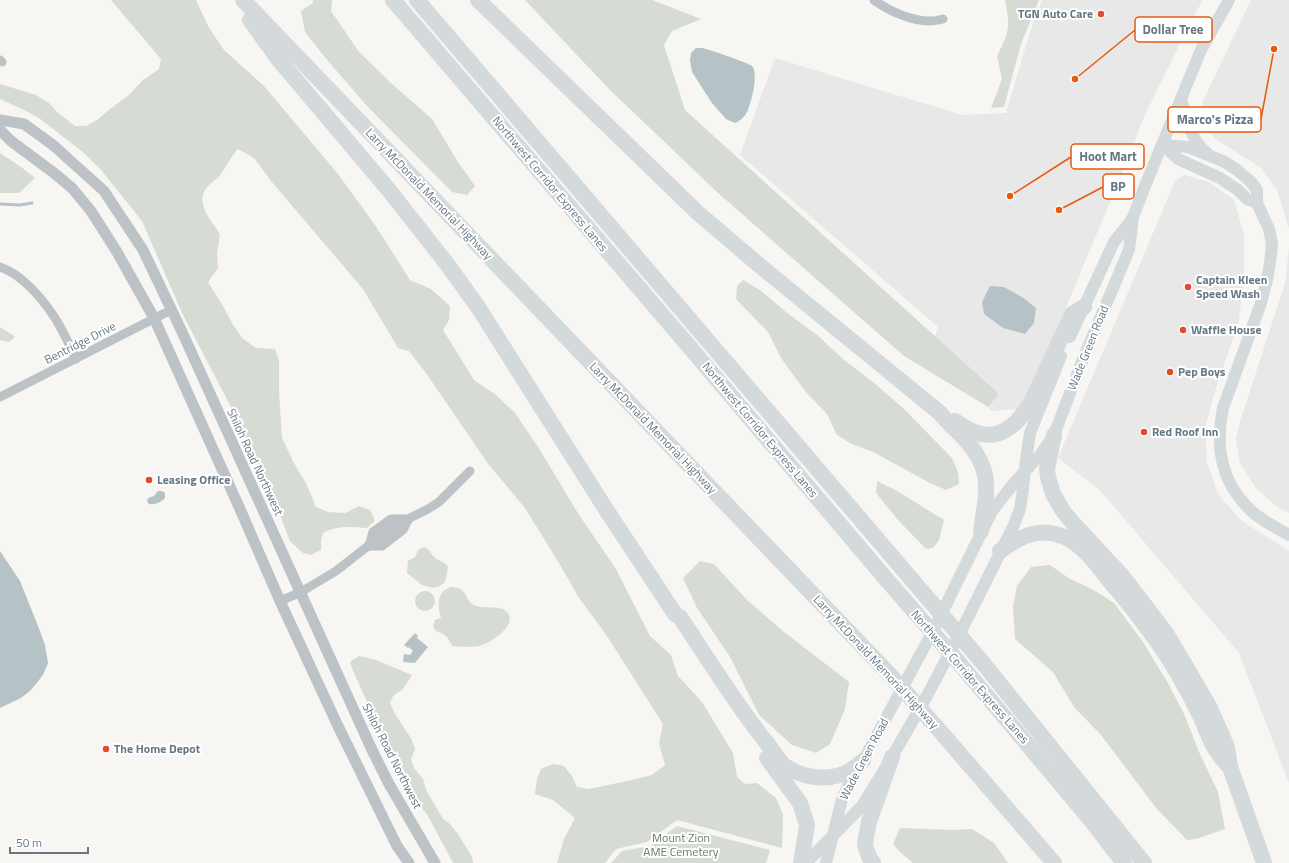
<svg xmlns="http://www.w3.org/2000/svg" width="1289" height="863" viewBox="0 0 1289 863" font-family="'Titillium Web',sans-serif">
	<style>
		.built { fill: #e7e8e7 }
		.green { fill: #d6dbd3 }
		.water { fill: #b5c3c6 }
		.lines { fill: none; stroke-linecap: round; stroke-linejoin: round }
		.stream { stroke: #b5c3c6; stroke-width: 3 }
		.minor { stroke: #bdc2c6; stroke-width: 9 }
		.tertiary { stroke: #bdc2c6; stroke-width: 11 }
		.secondary { stroke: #d4d9dc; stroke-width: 12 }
		.motorway { stroke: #d4d9dc; stroke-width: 16 }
		.poi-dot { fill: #df4b2b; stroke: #fff; stroke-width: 1.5 }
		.labels { text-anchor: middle; stroke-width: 4; stroke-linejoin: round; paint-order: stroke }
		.poi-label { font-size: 12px; font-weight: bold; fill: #667884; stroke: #fff; text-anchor: start }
		.street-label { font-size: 12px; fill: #667884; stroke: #fff }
		.park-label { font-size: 12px; fill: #6b7b65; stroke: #fff }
		.leader { fill: none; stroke: #e8590c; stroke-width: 1.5 }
		.callout-dot { fill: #e8590c; stroke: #fff; stroke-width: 1.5 }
		.callout { fill: #fff; stroke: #e8590c; stroke-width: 1.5 }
		.callout-label { font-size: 13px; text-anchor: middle; font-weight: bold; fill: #667884 }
	</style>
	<rect width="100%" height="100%" fill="#f7f6f3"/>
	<g class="built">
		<path d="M1042,0H1203L1192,19L1143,119L1129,156L1093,243L1023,409L992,411L929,356L938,327L740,155L775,58L962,115L1006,113L1030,32Z"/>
		<path d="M1251,0H1289V229L1277,190L1260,167L1217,140L1204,127L1202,112L1203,101Z"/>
		<path d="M1184,175L1209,182L1234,200L1244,235V274L1239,320L1213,397L1205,429L1207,462L1218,494L1242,521L1289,551V783L1239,653L1099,489L1058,458L1175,181Z"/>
		<path d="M1289,248V513L1276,506L1256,488L1240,463L1236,439L1241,418L1285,284Z"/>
	</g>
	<g class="green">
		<path d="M111,0H196L209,28L224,50L264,86L338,174L375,225L410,280L431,289L450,306L449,320L443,330L474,380L496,395L515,413L540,450L579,515L616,569L650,636L671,655L678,676L702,702L733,753L737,777L745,784L757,783L776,798L783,815L782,848L677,820L647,842L616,849L605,863H557L564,839L575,818L553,800L535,794L537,779L541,769L553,764L564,766L572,776L577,787L589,789L627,781L652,775L665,765L659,743L663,724L605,633L579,598L559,563L525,508L489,465L428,376L409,351L398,348L363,289L271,181L254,158L238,149C231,157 226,166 220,175C216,181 208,184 205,190C196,205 212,222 220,234L217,253L218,268L208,282L222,304L232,323L242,338L256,348L275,349L279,360V392L282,438L295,465L306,483L316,507L328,512L345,513L359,506L370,510L375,521L367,528C351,527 338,525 323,533L321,540V550L311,555L303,553L290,541L275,502L256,462L233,411L182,313L142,221L101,170L84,153L39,118L26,111L0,99V84L36,95L49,103L56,111L75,126H86L97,120L110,109L129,95L143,80L159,69L161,59Z"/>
		<path d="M313,0H332L331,11L359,52L390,82L432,119L458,162L475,186L467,195L452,192L367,106L328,61L305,32L301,11L313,3Z"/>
		<path d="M525,0H652L701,19L672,31L664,45L685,110L999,394L988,407L904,356L717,192L610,90Z"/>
		<path d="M1005,0H1039L1021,44L1004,107L991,108L1002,79L997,56C1010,31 1010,27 1005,0Z"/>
		<path d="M0,153L21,167L35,178L19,193H0Z"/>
		<path d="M743,280L760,290L786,312L817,335L844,360L873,382L903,408L952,458L958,472L959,484L946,490L928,482L873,452L852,444L837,435L827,414L805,391L781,358L768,332L736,299L737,286Z"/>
		<path d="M0,327L14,336L15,337L9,342L0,340Z"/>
		<path d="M877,481L897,491L944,520L939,540L933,548L926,549L898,520L876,493Z"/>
		<path d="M424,547C430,549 430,553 434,557C439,561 444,561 448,567L446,579L444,583L438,587L433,588L422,585L407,573L408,561L415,557L418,550Z"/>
		<path d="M700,561L714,564L747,600L784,632L849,682L845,709L830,744L816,753L792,745L759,715L730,657L697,608L683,578Z"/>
		<path d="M1050,565L1070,579L1092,589L1114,603L1143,642L1168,683L1185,716L1199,752L1218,792L1225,829L1196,839L1187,840L1157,809L1101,735L1074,707L1053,672L1015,639L1013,607L1017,586L1031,567Z"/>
		<path d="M451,587C470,588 462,598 474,605C484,610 499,604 507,612C519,625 490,643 480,646C476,647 456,647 452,646C449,638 444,633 436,631L433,626L435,620L441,618C437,605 437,591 451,587Z"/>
		<circle cx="425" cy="601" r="10"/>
		<path d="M359,656L376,660L412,675L403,689L393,696L390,703L395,714L412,740L415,749L411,759L414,768L423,779L426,790L443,819L449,823L458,834L472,857L473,863H453L428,816L405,785L354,673L350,662Z"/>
		<path d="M677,826L770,850L766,863H611L622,851L651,846Z"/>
		<path d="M900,828L952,830L972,829L994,843L1008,863H913L900,852L893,844Z"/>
	</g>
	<g class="water">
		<path d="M696,48C697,48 701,48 702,48C708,49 748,63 752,66C759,73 751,105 746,114C743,118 740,121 735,123L726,119L712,103L692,72L690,60L691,53Z"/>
		<path d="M990,286L1004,287L1022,297L1036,308L1034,323L1025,334L1003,328L984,314L982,302Z"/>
		<path d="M158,491H162L165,493V498C160,503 155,505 149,504L147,501L148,498L154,496Z"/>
		<path d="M0,551L20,581L40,631L45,645L48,663L43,675L31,690L21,698L0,708Z"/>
		<path d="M415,633L418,636L417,638L428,647L415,663L403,662L404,654L410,655L413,651L409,647L408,648L404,645Z"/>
	</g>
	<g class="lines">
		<path class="stream" d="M0,204L20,205L32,203"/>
		<g class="minor">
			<path d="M874,0C889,11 911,21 930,21C934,21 939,20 943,19"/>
			<path d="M0,60L2,62"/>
			<path d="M0,267C21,274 41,297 53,315C62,328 69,344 76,359"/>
			<path d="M0,397L171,310"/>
			<path d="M369,546L373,532L391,519H407"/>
			<path d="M369,546H382L403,530L408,520"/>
			<path d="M280,601L301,592L336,571L377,539L408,519L428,509L439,502L470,471"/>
		</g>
		<g class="tertiary">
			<path d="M0,120L24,124L53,145L104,191L143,250L183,334L372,750L389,784L435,863"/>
			<path d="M0,130L11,141L54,173L72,188L91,211L117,252L154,318L240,509L280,601L337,724L397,846L409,863"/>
		</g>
		<g class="secondary">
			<path d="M1181,99C1187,118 1190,140 1207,153"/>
			<path d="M1163,145L1188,147L1225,162L1237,170L1250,181L1257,190V203L1269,229L1272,244L1270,263L1267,280L1261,303L1223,408C1217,439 1218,469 1238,496C1243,502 1248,509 1255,514C1265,522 1277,528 1289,535"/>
			<path d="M1163,145L1178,159L1220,178L1238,190L1247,199L1257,203"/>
			<path d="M1070,337L1114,242L1133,218"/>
			<path d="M806,863L862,806L892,757L928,694L958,637L1013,527L1020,509L1023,489L1026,460L1030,433L1061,356"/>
			<path d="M826,863L842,799L851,779L863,761L935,627L992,511L1015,482L1041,454L1054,435L1085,354L1129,250L1133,217L1145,186L1201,50L1229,0"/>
		</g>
		<g class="motorway">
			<path d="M243,0L894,679L940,731L1054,863"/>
			<path d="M393,0L687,344L886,579L960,664L1090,819L1124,863"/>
			<path d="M417,0L983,663L1144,863"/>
			<path d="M478,0L698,213L759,265L940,413C947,422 955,429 963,437C994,470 987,490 981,531"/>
			<path d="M250,20L279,60L388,189L447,264L478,307L607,511L675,614L680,617C708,659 735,703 766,742C772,749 778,760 785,766C804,779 831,782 851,770C855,768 859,764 863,761"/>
			<path d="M955,421C990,447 1012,434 1032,401L1072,314L1084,307"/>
			<path d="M1054,435L1047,469L1048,477L1053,494L1063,511L1073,523L1124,578L1166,633L1188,670L1210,708L1227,747L1230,767L1264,863"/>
			<path d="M1000,551C1019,537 1038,527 1062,536C1081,543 1096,563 1108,579C1133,608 1157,639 1177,672C1186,688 1195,704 1202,720C1207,731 1211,744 1218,753C1221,758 1226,763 1230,767"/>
			<path d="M767,758L800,803L807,825L801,863"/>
			<path d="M873,863L869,857L865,845L866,837L869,822L892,757"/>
		</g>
	</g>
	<g class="poi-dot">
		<circle cx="1101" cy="14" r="4"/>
		<circle cx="1188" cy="287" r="4"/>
		<circle cx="1183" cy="330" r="4"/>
		<circle cx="1170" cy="372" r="4"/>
		<circle cx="1144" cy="432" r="4"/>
		<circle cx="149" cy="480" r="4"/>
		<circle cx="106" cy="749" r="4"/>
	</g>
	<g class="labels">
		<g class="poi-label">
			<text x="1093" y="18" text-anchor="end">TGN Auto Care</text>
			<text x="1196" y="284">Captain Kleen<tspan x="1196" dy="14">Speed Wash</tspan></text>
			<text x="1191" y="334">Waffle House</text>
			<text x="1178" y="376">Pep Boys</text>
			<text x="1152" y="436">Red Roof Inn</text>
			<text x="157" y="484">Leasing Office</text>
			<text x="114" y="753">The Home Depot</text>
		</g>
		<g class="street-label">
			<text transform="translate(550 184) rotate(50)" y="4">Northwest Corridor Express Lanes</text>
			<text transform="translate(429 194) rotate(46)" y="4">Larry McDonald Memorial Highway</text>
			<text transform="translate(80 343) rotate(-27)" y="4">Bentridge Drive</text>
			<text transform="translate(1088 348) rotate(-68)" y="4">Wade Green Road</text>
			<text transform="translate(653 428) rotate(46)" y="4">Larry McDonald Memorial Highway</text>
			<text transform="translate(760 430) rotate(50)" y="4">Northwest Corridor Express Lanes</text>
			<text transform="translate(255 462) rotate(65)" y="4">Shiloh Road Northwest</text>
			<text transform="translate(876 662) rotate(47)" y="4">Larry McDonald Memorial Highway</text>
			<text transform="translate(970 677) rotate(49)" y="4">Northwest Corridor Express Lanes</text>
			<text transform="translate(392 756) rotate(63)" y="4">Shiloh Road Northwest</text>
			<text transform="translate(864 759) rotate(-62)" y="4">Wade Green Road</text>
		</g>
		<g class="park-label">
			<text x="681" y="842">Mount Zion<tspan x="681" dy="14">AME Cemetery</tspan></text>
		</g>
	</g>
	<path class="leader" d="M1075 79L1135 30M1274 49L1261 119M1010 196L1071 157M1059 210L1103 187"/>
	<g class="callout-dot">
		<circle cx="1075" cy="79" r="4"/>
		<circle cx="1274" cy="49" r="4"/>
		<circle cx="1010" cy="196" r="4"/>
		<circle cx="1059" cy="210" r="4"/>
	</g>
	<g class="callout">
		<rect x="1135" y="17" width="77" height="25" rx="4"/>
		<rect x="1168" y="107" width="93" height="25" rx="4"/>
		<rect x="1071" y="144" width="73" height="25" rx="4"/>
		<rect x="1103" y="174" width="31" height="25" rx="4"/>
	</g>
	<g class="callout-label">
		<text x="1173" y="34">Dollar Tree</text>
		<text x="1215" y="124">Marco's Pizza</text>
		<text x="1108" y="161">Hoot Mart</text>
		<text x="1118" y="191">BP</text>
	</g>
	<path d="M10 847v6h78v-6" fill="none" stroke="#667884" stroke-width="2"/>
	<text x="16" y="847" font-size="12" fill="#667884" stroke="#ffffff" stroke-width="3" paint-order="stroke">50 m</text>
</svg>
